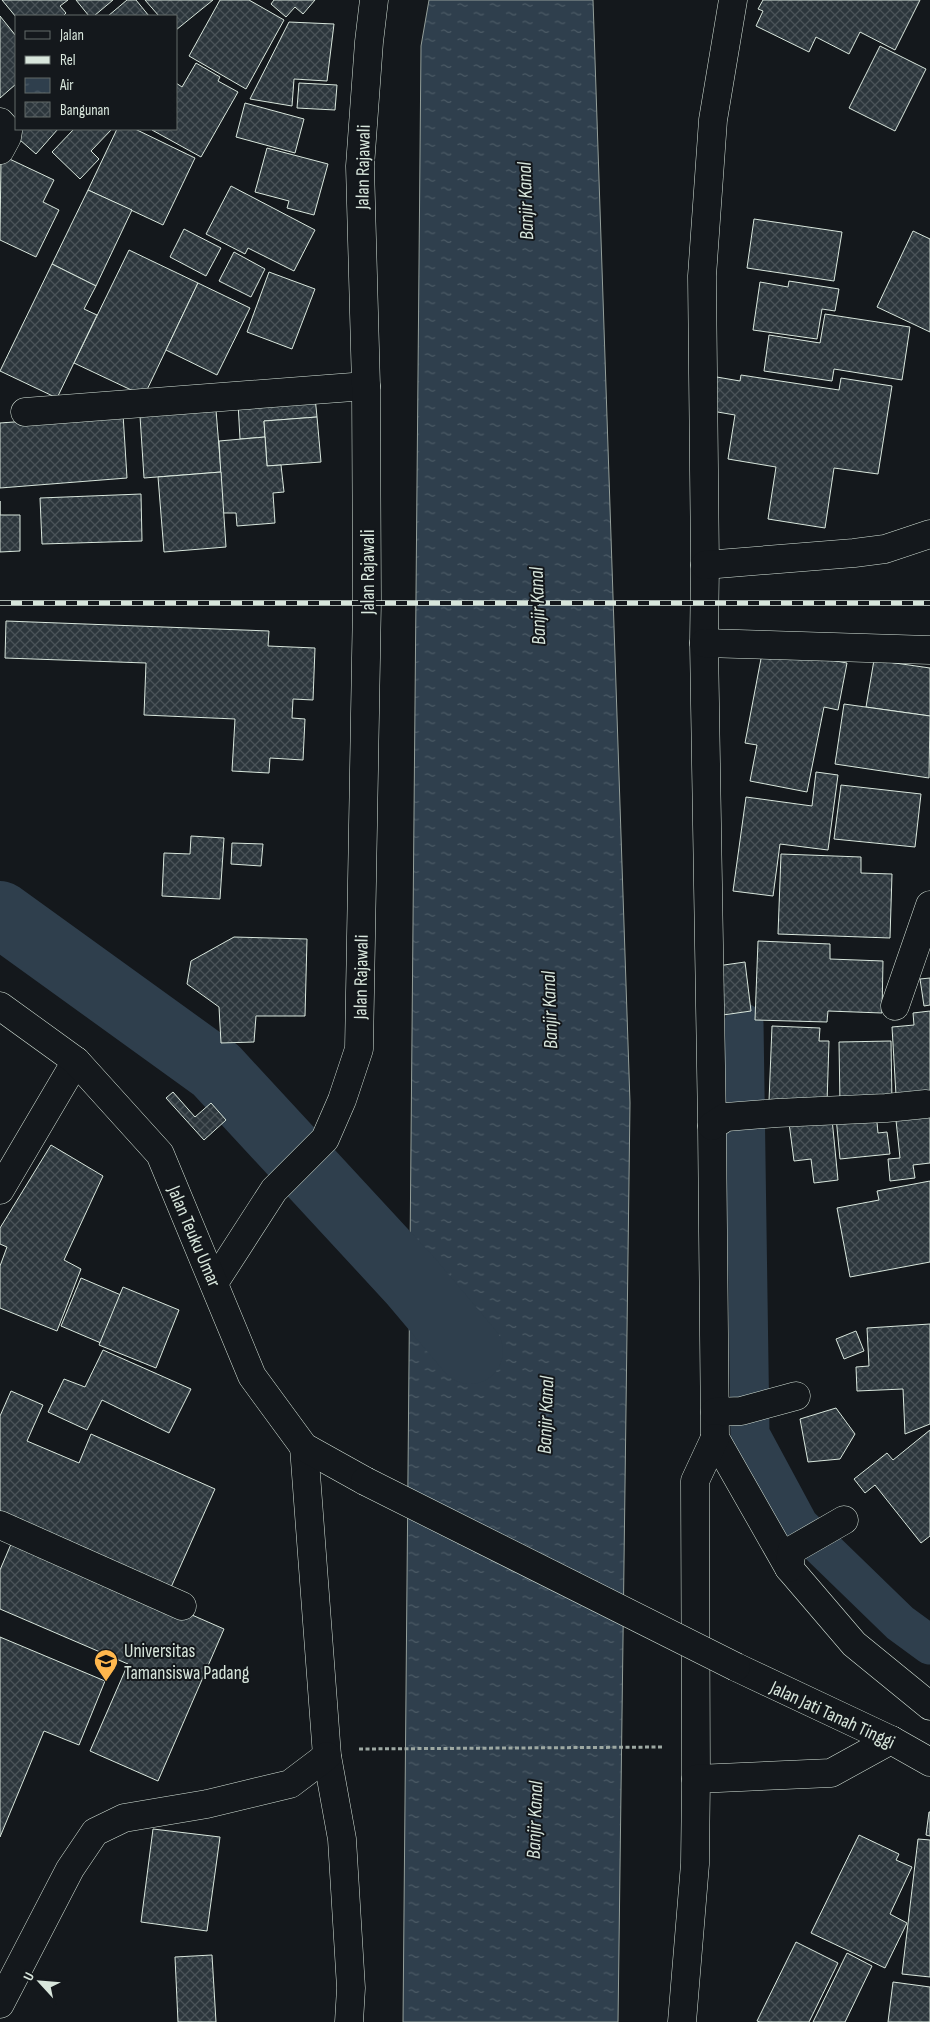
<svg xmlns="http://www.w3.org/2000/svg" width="930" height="2022" viewBox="0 0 930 2022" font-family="'Sofia Sans Condensed',sans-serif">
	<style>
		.water { fill: url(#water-ripples); stroke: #939e99 }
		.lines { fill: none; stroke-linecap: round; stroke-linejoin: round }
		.canal { stroke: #2f3f4d; stroke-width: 39 }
		.river { stroke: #2f3f4d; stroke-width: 66 }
		.building { fill: url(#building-cross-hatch); stroke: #d8e6dc }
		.minor-casing { stroke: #d8e6dc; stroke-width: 29 }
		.major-casing { stroke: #d8e6dc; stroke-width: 29 }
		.path { stroke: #9da8a2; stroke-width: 3; stroke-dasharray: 4 2.5; stroke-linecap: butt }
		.minor { stroke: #14181c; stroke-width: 28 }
		.major { stroke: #14181c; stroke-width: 28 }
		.rail-casing { stroke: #d8e6dc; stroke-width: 5.5 }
		.rail { stroke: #14181c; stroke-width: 4; stroke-dasharray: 11; stroke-linecap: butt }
		.major-bridge-casing { stroke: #d8e6dc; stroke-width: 29; stroke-linecap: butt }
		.major-bridge { stroke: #14181c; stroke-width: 28 }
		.labels { text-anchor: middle; stroke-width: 4; stroke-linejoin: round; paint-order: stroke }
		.street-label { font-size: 19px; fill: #d8e6dc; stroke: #14181c }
		.poi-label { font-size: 19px; fill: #d8e6dc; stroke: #14181c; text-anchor: start }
		.water-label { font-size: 20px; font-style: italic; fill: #d8e6dc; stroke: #14181c }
	</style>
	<defs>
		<pattern id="water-ripples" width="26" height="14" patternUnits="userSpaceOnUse" patternTransform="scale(1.25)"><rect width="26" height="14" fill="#2f3f4d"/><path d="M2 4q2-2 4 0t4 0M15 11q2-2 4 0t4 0" fill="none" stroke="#4c5b66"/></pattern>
		<pattern id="building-cross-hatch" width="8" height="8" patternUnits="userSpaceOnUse" patternTransform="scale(1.25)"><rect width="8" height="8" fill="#2c363c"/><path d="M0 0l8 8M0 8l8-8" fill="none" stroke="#4a5358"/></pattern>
	</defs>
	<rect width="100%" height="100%" fill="#14181c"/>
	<path class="water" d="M429,0H593L630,1103L618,2022H403L421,46Z"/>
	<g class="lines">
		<path class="canal" d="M744,1023L750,1434L799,1525L900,1623L930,1645"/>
		<path class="river" d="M0,914L216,1070L411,1281L470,1351"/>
	</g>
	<g class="building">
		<path d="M2,0H68L60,6L66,13L63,16L16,17Z"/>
		<path d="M76,0H113L94,16H89Z"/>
		<path d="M127,0H136L149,16H108Z"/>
		<path d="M145,0H213L176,30V16H159Z"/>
		<path d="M220,0H249L284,20L246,89L189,56Z"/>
		<path d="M274,0H315L303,14L295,7L286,17L271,4Z"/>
		<path d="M763,0H920L895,50L860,32L849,54L816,37L809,52L756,26L763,11L758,9Z"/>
		<path d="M0,16L16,36V84L0,98Z"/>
		<path d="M289,22L334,24L327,81L294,79L292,106L250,99Z"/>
		<path d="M880,46L926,69L895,131L849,108Z"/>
		<path d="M196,63L220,77L218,81L238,92L201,157L152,130L176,129V83L182,87Z"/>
		<path d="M299,83L337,85L335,110L297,108Z"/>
		<path d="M245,103L304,119L295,153L236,137Z"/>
		<path d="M16,129H58L36,154L12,133Z"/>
		<path d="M74,129H112L91,151L99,159L80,179L52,152Z"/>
		<path d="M117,129H135L195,158L163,225L88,190Z"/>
		<path d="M267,148L328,164L314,215L287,208L289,201L255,192Z"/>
		<path d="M1,155L54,180L43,202L59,210L36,257L0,240Z"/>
		<path d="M231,186L315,230L294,271L248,248L245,254L206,234Z"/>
		<path d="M88,190L132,210L96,286L52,264Z"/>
		<path d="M754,219L842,232L834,281L747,268Z"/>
		<path d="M184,229L221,248L206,276L170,257Z"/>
		<path d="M913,231L930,239V332L877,307Z"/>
		<path d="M129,250L198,283L144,396L74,363Z"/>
		<path d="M234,252L265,269L251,297L219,281Z"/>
		<path d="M52,264L96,286L84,309L97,315L57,398L0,371Z"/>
		<path d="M269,272L315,289L292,349L247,332Z"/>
		<path d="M789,281L839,289L835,311L822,309L817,339L753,330L760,282L788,287Z"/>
		<path d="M198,283L250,308L217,375L166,350Z"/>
		<path d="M825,314L910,327L902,380L834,369L832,381L764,371L769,335L820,343Z"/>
		<path d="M741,375L839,390L841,378L892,386L878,474L834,468L825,528L768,519L776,467L728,459L735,415L706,410L711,376L740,381Z"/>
		<path d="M315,397L317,417L264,421L265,437L240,439L238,403Z"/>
		<path d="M216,410L221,472L144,478L140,416Z"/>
		<path d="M123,414L127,478L0,488V423Z"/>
		<path d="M317,417L321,462L267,466L264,421Z"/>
		<path d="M265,437L267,466L281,465L284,492L273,493L275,523L237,526L236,513H223L219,441Z"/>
		<path d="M221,472L226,547L164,552L158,477Z"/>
		<path d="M141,494L142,541L42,544L40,498Z"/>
		<path d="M0,501V515H20V551L0,552Z"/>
		<path d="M6,621L269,631L268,646L315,648L313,700L293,699L292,718L305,719L303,760L270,758L269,773L232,771L235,719L144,715L146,663L5,658Z"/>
		<path d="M763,648L847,663L838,710L824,707L807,792L750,781L757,745L745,743Z"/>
		<path d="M874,660L930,668V716L866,707Z"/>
		<path d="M844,704L930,716L929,778L835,764Z"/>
		<path d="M816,772L838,775L828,850L780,844L773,896L733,891L746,797L812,806Z"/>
		<path d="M841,785L921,794L915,847L834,839Z"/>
		<path d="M191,836L224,838L220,899L162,896L164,853L190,854Z"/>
		<path d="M232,843L263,844L261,866L231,864Z"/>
		<path d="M781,854L861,857V873L892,874L890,938L778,934Z"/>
		<path d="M234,937L307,939L305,1016H256L254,1042L221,1043L219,1007L187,984L191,961Z"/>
		<path d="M758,941L830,944V959L883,961L882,1013L828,1011L827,1022L755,1020Z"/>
		<path d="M745,962L751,1011L716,1016L710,967Z"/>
		<path d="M930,978V1005L924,1006L920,979Z"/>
		<path d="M930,1011V1092L896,1095L892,1027L914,1025L913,1013Z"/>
		<path d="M772,1026L820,1028L819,1041H829L827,1103L769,1101Z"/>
		<path d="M891,1041L892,1104L840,1105L839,1042Z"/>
		<path d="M173,1092L195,1117L211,1103L226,1120L204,1140L166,1098Z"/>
		<path d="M930,1107V1163L913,1165L915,1178L890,1181L888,1159L900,1158L895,1111Z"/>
		<path d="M876,1112L878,1133L887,1132L890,1154L840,1159L836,1117Z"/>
		<path d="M832,1119L838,1180L814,1183L811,1159L794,1161L789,1123Z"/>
		<path d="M51,1145L103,1176L64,1260L81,1269L57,1331L0,1308V1266L7,1247L0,1244V1228Z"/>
		<path d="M930,1181V1262L850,1277L837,1208L879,1200L877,1191Z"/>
		<path d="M81,1278L128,1298L108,1346L61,1326Z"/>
		<path d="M123,1287L179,1310L156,1368L99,1345Z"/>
		<path d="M930,1324V1424L905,1434L903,1389L857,1391L856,1367L869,1366L867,1328Z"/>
		<path d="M856,1331L864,1351L844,1359L836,1339Z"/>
		<path d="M103,1350L191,1389L169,1433L102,1400L87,1430L48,1412L64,1379L85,1387Z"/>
		<path d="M11,1391L43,1405L27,1441L79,1463L91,1434L215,1489L168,1594L0,1519V1416Z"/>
		<path d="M836,1408L855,1434L840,1459L808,1462L800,1419Z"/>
		<path d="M930,1430V1536L921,1543L875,1485L865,1493L854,1479L887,1453L893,1460Z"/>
		<path d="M14,1537L224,1629L158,1781L90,1751L128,1664L0,1609V1570Z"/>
		<path d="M0,1637L105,1681L79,1745L44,1731L0,1837Z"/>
		<path d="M929,1812H930V1836L926,1835Z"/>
		<path d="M153,1829L220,1837L207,1931L141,1922Z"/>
		<path d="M859,1835L899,1854L896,1860L912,1867L890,1914L907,1923L885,1968L811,1933Z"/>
		<path d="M918,1839L930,1840V1977L902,1974Z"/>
		<path d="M796,1942L838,1963L809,2022H760L757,2021Z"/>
		<path d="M847,1953L872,1966L845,2022H813Z"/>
		<path d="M212,1955L216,2022H178L175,1957Z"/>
		<path d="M893,1982L930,1987V2022H888Z"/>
	</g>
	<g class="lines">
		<g class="minor-casing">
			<g id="minor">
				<path d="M733,0L713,120L702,276L705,565L704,643L712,1126L715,1438L789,1568L854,1644L930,1706"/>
				<path d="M0,122L8,131L7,137L0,150"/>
				<path d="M25,412L366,386"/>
				<path d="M705,565L854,553L885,549L930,534"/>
				<path d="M704,643L930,650"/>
				<path d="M895,1006L930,905"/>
				<path d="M712,1126L726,1117L777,1113L886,1108L926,1104"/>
				<path d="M0,1190L76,1061"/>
				<path d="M214,1283L274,1190L325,1139L342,1100L359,1049L367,602L366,386L360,166L369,42L374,0"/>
				<path d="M715,1412L741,1411L796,1396"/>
				<path d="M304,1447L327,1756L342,1839L351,1988L349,2022"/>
				<path d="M0,1525L182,1606"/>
				<path d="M789,1568L792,1550L844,1520"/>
				<path d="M696,1779L695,1481L715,1438"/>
				<path d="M0,2004L70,1869L95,1832L124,1818L207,1804L290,1784L327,1756"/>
				<path d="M682,2022L695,1864L696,1779L831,1773L891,1740"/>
			</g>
		</g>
		<g class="major-casing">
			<g id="major">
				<path d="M0,1006L76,1061L160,1154L252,1376L304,1447L365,1481"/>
				<path d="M736,1667L891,1740L930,1762"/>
			</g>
		</g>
		<path class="path" d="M359,1749L663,1747"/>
		<use href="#minor" class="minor"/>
		<use href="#major" class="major"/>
		<g class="rail-casing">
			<path id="rail" d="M0,603H930"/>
		</g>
		<use href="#rail" class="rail"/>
		<g class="major-bridge-casing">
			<path id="major-bridge" d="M365,1481L736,1667"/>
		</g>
		<use href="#major-bridge" class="major-bridge"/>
	</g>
	<defs>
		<g id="university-pin" transform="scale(1.25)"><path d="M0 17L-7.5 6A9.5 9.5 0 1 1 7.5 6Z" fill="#ffb74d" stroke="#14181c"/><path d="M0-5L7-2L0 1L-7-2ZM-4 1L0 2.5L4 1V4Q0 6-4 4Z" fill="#111"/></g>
	</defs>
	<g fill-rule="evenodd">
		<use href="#university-pin" x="106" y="1661"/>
	</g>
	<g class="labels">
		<g class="street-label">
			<text transform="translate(362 167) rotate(-89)" y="7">Jalan Rajawali</text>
			<text transform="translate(367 572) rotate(-90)" y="7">Jalan Rajawali</text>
			<text transform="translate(360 977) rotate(-89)" y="7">Jalan Rajawali</text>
			<text transform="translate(195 1236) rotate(67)" y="7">Jalan Teuku Umar</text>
			<text transform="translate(833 1714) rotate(25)" y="7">Jalan Jati Tanah Tinggi</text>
		</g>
		<g class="poi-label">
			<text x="124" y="1657">Universitas<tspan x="124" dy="22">Tamansiswa Padang</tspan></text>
		</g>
		<g class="water-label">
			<text transform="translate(525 201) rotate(-92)" y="7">Banjir Kanal</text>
			<text transform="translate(537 606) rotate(-92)" y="7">Banjir Kanal</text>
			<text transform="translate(549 1010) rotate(-92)" y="7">Banjir Kanal</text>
			<text transform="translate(545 1415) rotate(-88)" y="7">Banjir Kanal</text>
			<text transform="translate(534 1820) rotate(-88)" y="7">Banjir Kanal</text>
		</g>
	</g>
	<rect x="15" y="15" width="162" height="115" fill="#14181c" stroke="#626a69"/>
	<rect x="25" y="31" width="25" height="8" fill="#14181c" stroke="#626a69"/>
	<text x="60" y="40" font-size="15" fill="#d8e6dc">Jalan</text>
	<rect x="25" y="56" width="25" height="8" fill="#d8e6dc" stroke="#626a69"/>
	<text x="60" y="65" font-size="15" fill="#d8e6dc">Rel</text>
	<rect x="25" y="78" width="25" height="15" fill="url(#water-ripples)" stroke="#626a69"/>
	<text x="60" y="90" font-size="15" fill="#d8e6dc">Air</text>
	<rect x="25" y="102" width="25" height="15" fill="url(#building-cross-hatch)" stroke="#626a69"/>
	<text x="60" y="115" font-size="15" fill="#d8e6dc">Bangunan</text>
	<g transform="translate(40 1982) rotate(296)" stroke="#14181c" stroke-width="4" paint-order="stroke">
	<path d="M0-4L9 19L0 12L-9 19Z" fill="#d8e6dc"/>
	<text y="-8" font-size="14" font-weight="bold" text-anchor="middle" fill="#d8e6dc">U</text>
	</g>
</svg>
